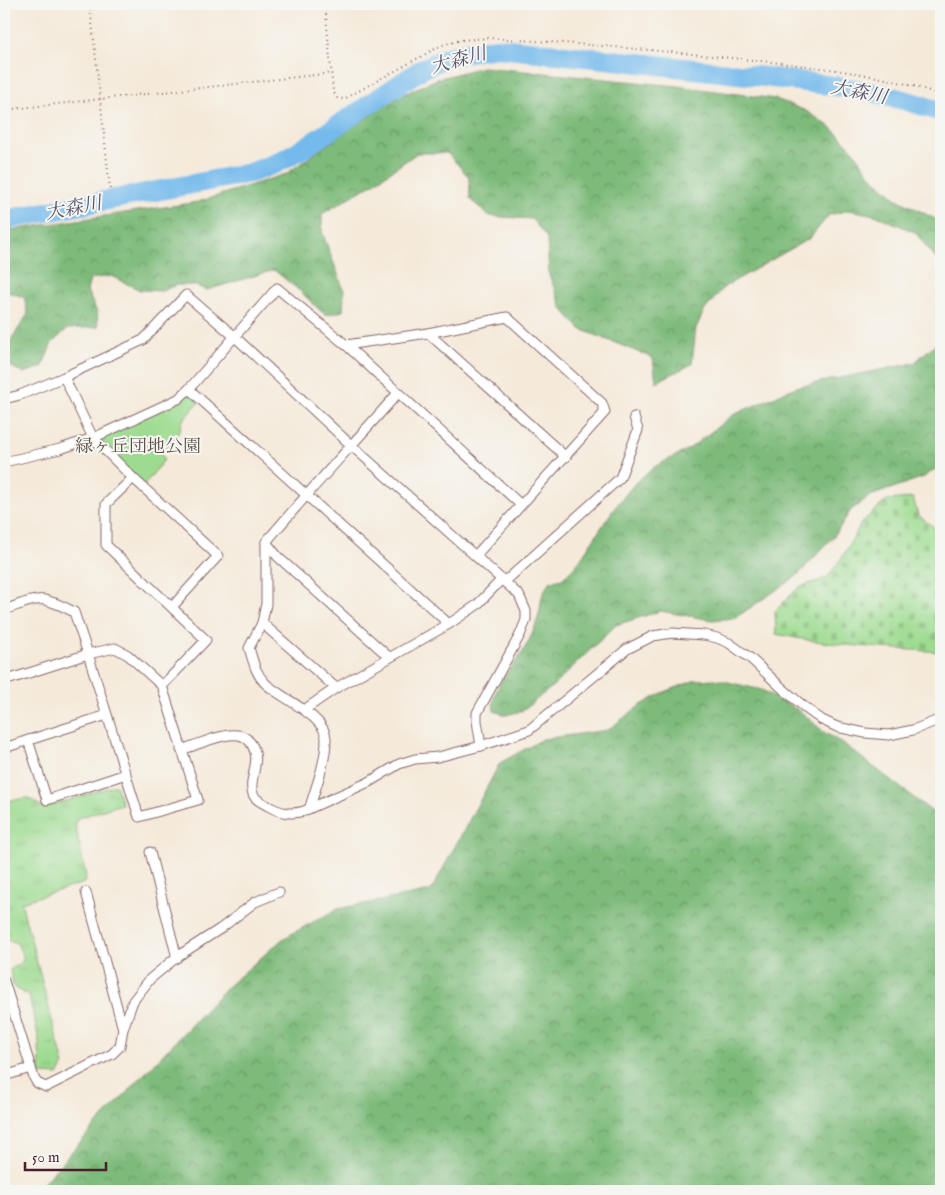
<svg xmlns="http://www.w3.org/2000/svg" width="945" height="1195" viewBox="0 0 945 1195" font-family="'IM FELL English','Noto Serif JP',serif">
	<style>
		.grass { fill: url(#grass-tufts); stroke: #747d5e }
		.forest { fill: url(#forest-crowns); stroke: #646d52 }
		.cemetery { fill: url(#cemetery-stones); stroke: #747d5e }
		.park { fill: #9ddb90; stroke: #747d5e }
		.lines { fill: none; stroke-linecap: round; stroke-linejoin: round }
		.river { stroke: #75baec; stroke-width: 20 }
		.street-casing { stroke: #866668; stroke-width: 11 }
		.secondary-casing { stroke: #866668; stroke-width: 15 }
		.path { stroke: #866668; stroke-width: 2; stroke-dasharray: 1 4; stroke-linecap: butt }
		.street { stroke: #fff; stroke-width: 9 }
		.secondary { stroke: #fee5c5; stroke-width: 12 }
		.labels { text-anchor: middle; stroke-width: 4; stroke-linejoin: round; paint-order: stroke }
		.park-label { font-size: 18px; fill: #5f4e44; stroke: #f6f6f2 }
		.water-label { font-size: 19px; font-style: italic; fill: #59556f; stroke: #f6f6f2 }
	</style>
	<defs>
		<pattern id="grass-tufts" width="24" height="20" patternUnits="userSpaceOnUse" patternTransform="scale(1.25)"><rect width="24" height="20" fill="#9ddb90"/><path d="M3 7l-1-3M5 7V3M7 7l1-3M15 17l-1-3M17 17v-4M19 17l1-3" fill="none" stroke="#89bc7c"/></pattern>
		<pattern id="forest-crowns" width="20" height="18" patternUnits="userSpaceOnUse" patternTransform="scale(1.25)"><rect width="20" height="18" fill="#7ebb7a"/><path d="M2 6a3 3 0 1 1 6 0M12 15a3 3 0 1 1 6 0" fill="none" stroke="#699764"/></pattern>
		<pattern id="cemetery-stones" width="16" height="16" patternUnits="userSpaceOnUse" patternTransform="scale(1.25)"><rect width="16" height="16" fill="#9ddb90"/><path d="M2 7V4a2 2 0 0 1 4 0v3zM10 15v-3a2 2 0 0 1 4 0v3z" fill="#89bc7c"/></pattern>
	</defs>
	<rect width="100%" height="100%" fill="#f6f6f2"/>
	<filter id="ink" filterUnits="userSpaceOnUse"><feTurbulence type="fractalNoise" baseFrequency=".02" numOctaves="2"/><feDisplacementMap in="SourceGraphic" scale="10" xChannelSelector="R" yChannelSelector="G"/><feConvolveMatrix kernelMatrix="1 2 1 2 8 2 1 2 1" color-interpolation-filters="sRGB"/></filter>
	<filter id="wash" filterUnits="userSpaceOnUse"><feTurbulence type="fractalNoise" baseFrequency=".0096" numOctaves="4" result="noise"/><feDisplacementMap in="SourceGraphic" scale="20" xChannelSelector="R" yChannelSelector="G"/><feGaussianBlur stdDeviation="1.12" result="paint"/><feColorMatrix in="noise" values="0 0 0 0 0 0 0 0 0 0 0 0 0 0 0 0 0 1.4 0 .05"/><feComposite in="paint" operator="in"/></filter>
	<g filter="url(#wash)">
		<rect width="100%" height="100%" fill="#f5eada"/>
		<path class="grass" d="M116,785L122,804L78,818L75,824L86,876L84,883L21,902L64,1065L58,1075L40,1074L39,1040L29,996L14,987L10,970L24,960L17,943L4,938V801L28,798L44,808Z"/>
		<g class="forest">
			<path d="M482,67L677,86L776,99L806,111L832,128L853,150L872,177L897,199L941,222V265L915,232L875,215L849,210L829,215L810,238L724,287L704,311L696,328L692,364L656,382L653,358L580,329L563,310L549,275L547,238L532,219L489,216L470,199L469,177L447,153H417L374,183L322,214V232L344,290L343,311L325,315L300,291L274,270L207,290L193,285H176L162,291L140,290L111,276L90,279L87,291L97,312L98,327L67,329L52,343L42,367L24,373L6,364L7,346L28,314L24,297L4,291V231L198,202L286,174L349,129L406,93L437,79Z"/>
			<path d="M941,339V465L924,477L870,496L851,510L834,536L797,576L735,618L712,620L660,611L616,625L552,687L522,711L506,715L494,711C489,688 513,668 524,650C529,640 535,629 538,618C543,601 538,598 550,582L562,579L575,567L613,510L636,482L656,466L689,449L733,415L796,387L914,363Z"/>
			<path d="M715,679L762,690L800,711L824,732L845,745L931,811L941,815V1191H36L95,1126L227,987L284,938L337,909L431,891L500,763L543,739L608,730L638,707L662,693L696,680Z"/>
		</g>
		<path class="cemetery" d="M913,498L918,515L941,533V652C886,648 830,646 776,634L775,611L799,587L827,578L843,556L862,522L887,500Z"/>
		<path class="park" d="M189,393L199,402L183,420L179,432L161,452L164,460L144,485L98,439Z"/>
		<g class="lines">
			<path class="river" d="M4,220L250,173L277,163L304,148L422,69L445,58L473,51L499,48C585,57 670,66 756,76C819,84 881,89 941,112"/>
		</g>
	</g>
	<g filter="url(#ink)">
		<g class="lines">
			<g class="street-casing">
				<g id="street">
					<path d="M428,333L566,457"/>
					<path d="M346,345L428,333L507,317L602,403L605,412L476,555"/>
					<path d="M64,377L93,438L133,478L218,556L172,607"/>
					<path d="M189,389L449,624"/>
					<path d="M4,399L20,395L64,377L143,340L186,295L234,336L352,446L519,595L526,611V620L520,635L477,713V721L481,746"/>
					<path d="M4,462L60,449L93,438L178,399L189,389L277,288L346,345L521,505"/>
					<path d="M133,478L106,504V545L206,640L162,686"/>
					<path d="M266,542L278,557L389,657"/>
					<path d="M4,610C39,598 39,594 74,612L88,654L139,817L198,800L162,686L128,655L115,648L88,654L4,681"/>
					<path d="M262,623L336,688"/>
					<path d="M304,710L336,688L449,624L477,605L501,580L509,578L620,478L638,430L634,417"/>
					<path d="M28,740L47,800L126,774"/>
					<path d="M4,748L107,715"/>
					<path d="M181,750C197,745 213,737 229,735C237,734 245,735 250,742C264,760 247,779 253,794C255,800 263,803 268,806C281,813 290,815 304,811L369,782L399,764L415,759L438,757L481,746L529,730L627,649L653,636L672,633L704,635L717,638L729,643L750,658L783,689L808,710L822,720L837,727L865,733L889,735L913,730L941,719"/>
					<path d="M310,807C316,786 326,762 326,739C327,717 279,697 265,683C255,673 253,660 249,648L262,623L266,604V542C309,491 354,443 398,393"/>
					<path d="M150,852L177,958"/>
					<path d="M86,892L123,1029"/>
					<path d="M4,981L34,1078L37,1083L46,1087L112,1054L120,1046L123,1029L133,1001L150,979L178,956L220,929L255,902L279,892"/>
					<path d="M4,1076L31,1068"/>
				</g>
			</g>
			<g class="secondary-casing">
				<path id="secondary" d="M940,4H941"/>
			</g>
			<g class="path">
				<path d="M90,4L110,189"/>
				<path d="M325,4L333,91L337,98L344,99L442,45L462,40L488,38C576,43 664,51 752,60C815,67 882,73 941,95"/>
				<path d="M4,110L332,73"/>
			</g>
			<use href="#street" class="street"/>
			<use href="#secondary" class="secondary"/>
		</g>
	</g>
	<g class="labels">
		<g class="park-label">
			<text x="138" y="452">緑ヶ丘団地公園</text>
		</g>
		<g class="water-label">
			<text transform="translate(458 59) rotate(-15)" y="7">大森川</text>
			<text transform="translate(859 91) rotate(11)" y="7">大森川</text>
			<text transform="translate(73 207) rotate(-11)" y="7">大森川</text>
		</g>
	</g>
	<rect width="945" height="1195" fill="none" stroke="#f6f6f2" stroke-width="20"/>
	<path d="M25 1162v8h81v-8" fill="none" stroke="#4a1f2b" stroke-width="2.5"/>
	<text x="32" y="1162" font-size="15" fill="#4a1f2b" stroke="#f6f6f2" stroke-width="4" paint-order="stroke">50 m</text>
</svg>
